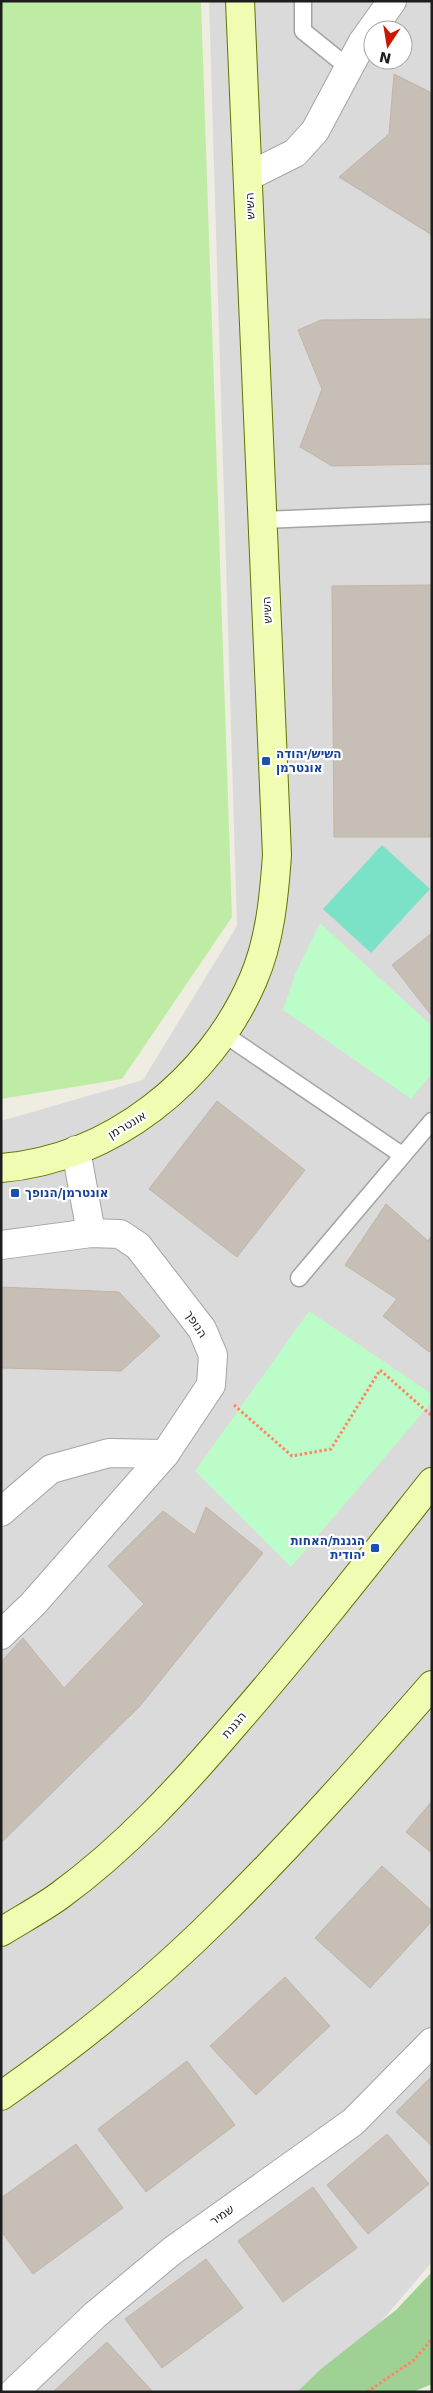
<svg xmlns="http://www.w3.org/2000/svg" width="433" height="2393" viewBox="0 0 433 2393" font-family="'DejaVu Sans','Noto Sans Hebrew',sans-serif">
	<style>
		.residential { fill: #dbdada; fill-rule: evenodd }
		.grass { fill: #bfeca4 }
		.forest { fill: #9fd094 }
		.park { fill: #bcfcc8 }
		.pitch { fill: #7be2c7 }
		.building { fill: #c7bfb5; stroke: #c1b4a4 }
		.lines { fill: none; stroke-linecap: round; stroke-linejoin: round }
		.lane-casing { stroke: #a4a4a4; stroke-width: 19 }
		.street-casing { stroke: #a4a4a4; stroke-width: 30 }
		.secondary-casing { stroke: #5c7700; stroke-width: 30 }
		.path { stroke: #ff8562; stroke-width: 3; stroke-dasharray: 2.5 2.5; stroke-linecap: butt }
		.lane { stroke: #fff; stroke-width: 16 }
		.street { stroke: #fff; stroke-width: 28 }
		.secondary { stroke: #f0fcb2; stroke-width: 28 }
		.transit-dot { fill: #1a4fb4; stroke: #fff; stroke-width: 2 }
		.labels { text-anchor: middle; stroke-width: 4.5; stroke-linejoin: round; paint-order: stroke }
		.street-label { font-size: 12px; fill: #1d1d1d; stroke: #fff }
		.transit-label { font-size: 12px; font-weight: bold; fill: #164399; stroke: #fff; text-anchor: start }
	</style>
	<rect width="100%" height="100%" fill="#efece2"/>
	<path class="residential" d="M209,1H432V2262L321,2392H1V1121L143,1080L237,926ZM373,30H403V60H373Z"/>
	<path class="grass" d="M1,1H201L232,917L122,1079L1,1099Z"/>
	<path class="forest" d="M432,2272V2384L413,2392H297L321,2369L396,2310Z"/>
	<g class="park">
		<path d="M320,923L432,1026V1073L411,1099L283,1010L296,972Z"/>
		<path d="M309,1311L432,1394V1402L291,1567L195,1471Z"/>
	</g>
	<path class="pitch" d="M382,845L430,889L371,953L323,909Z"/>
	<g class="building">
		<path d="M394,74L432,93V235L339,177L389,134Z"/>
		<path d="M432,319V464L332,466L300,447L322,389L298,330L321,320Z"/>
		<path d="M432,585V837H334L332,586Z"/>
		<path d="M432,933V1016L392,965Z"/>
		<path d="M217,1101L305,1170L237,1257L149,1189Z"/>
		<path d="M386,1204L428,1241L432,1235V1349L429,1352L383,1316L397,1299L345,1265Z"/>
		<path d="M1,1287L119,1292L160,1336L121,1371L1,1368Z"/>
		<path d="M206,1507L263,1553L140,1706L1,1843V1662L23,1638L64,1688L144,1604L108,1566L163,1511L195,1535Z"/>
		<path d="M432,1801V1853L406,1832Z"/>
		<path d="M382,1866L432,1911V1921L370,1988L315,1938Z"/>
		<path d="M285,1977L330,2026L256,2095L210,2046Z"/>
		<path d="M187,2061L235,2125L146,2192L98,2129Z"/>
		<path d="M432,2076V2146L396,2112Z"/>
		<path d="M387,2134L429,2184L368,2234L327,2185Z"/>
		<path d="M76,2144L123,2208L33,2274L1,2231V2198Z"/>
		<path d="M313,2187L357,2248L283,2302L238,2241Z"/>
		<path d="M206,2259L243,2308L162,2368L125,2319Z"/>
		<path d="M107,2342L153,2392H53L85,2362Z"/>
	</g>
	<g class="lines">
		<g class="lane-casing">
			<g id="lane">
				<path d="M303,1V31L349,68"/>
				<path d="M263,520L432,513"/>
				<path d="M224,1034L402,1155"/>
				<path d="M299,1278L432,1121"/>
			</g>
		</g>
		<g class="street-casing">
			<g id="street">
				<path d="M249,176L295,153L315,131L362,43L392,1"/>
				<path d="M76,1150L91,1233"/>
				<path d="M1,1245L91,1233L120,1234L138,1246L202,1329L213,1355L211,1385L165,1454"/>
				<path d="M1,1512L51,1469L109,1453L165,1454L33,1604L1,1635"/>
				<path d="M14,2392L95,2315L172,2251L353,2122L432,2042"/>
			</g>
		</g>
		<g class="secondary-casing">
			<g id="secondary">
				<path d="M1,1168C111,1159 210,1080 253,980C270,941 274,897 277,855L240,1"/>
				<path d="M1,1932C20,1920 41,1909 59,1896C125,1848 181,1787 234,1725C303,1646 367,1564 432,1482"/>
				<path d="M1,2096C78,2042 153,1982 219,1916C294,1842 363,1764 432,1685"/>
			</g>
		</g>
		<g class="path">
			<path d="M234,1405L292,1456L331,1449L380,1370L432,1416"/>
			<path d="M367,2392L414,2360L432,2339"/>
		</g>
		<use href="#lane" class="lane"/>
		<use href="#street" class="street"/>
		<use href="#secondary" class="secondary"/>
	</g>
	<g class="transit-dot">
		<rect x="261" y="756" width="10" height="10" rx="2.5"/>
		<rect x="10" y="1188" width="10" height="10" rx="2.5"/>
		<rect x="370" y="1543" width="10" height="10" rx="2.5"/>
	</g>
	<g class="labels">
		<g class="street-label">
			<text transform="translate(250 206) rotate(-92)" y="4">השיש</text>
			<text transform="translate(267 610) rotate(-93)" y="4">השיש</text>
			<text transform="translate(127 1125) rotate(-31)" y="4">אונטרמן</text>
			<text transform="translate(196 1324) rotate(57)" y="4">הנופך</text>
			<text transform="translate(234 1725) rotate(-49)" y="4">הגננת</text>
			<text transform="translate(222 2215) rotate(-35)" y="4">שמיר</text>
		</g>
		<g class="transit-label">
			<text x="276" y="758">השיש/יהודה<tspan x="276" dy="14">אונטרמן</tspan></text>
			<text x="25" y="1197">אונטרמן/הנופך</text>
			<text x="365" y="1545" text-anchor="end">הגננת/האחות<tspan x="365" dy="14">יהודית</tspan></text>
		</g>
	</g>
	<rect width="433" height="2393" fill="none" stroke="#1d1d1d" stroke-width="5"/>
	<g transform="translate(388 45) rotate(192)"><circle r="24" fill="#ffffff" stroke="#a5a5a5"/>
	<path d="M0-4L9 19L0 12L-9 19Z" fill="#c91800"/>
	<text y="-8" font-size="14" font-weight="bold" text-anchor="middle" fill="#1d1d1d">N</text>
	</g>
</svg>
